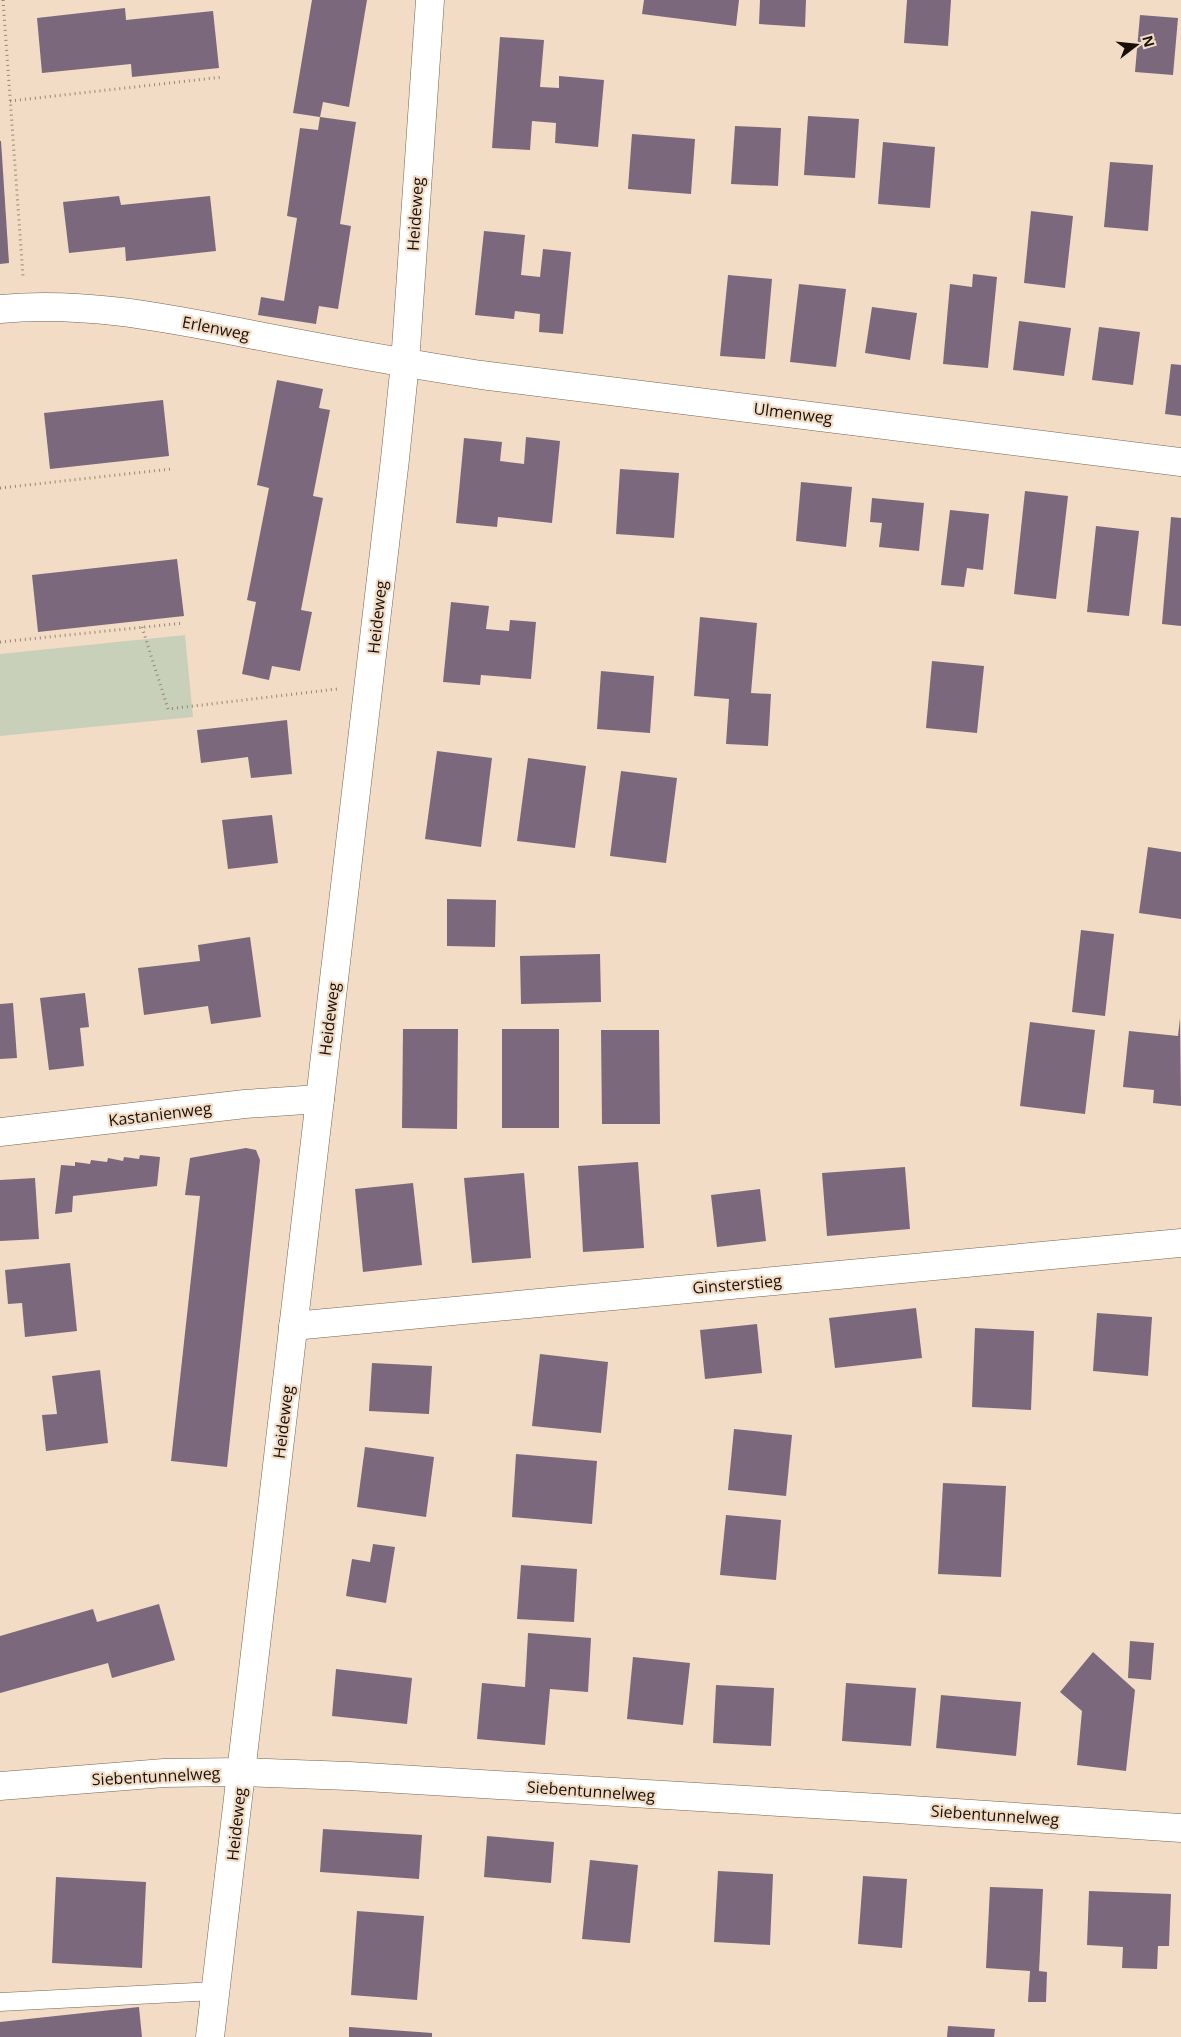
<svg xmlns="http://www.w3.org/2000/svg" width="1181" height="2037" viewBox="0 0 1181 2037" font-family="'Open Sans',sans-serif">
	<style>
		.green { fill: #c8d0ba }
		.building { fill: #7b687d }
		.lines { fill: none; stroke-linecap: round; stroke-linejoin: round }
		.service-casing { stroke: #78634f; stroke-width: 19 }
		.minor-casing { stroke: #78634f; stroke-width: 29 }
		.path { stroke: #968675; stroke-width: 3; stroke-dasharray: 1 4; stroke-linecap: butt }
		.service { stroke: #fff; stroke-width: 18 }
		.minor { stroke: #fff; stroke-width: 28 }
		.labels { text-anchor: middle; stroke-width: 4.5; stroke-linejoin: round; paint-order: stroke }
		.street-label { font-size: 16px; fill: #171008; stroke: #f3dcc5 }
	</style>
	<rect width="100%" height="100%" fill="#f3dcc5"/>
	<path class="green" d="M185,635L193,717L0,736V654Z"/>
	<g class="building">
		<path d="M312,0H367L349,107L323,102L320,117L293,113Z"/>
		<path d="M644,0H739L736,26L642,14Z"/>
		<path d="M760,0H806L805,27L759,24Z"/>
		<path d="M907,0H951L948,46L904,43Z"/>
		<path d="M125,8L126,20L213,11L219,68L132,77L131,64L42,73L37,18Z"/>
		<path d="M1140,15L1178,18L1173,75L1135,72Z"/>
		<path d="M500,37L544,40L540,87L559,88V76L604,80L598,147L555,143L556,123L532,121L530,150L492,148Z"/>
		<path d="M808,116L859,119L855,178L804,175Z"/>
		<path d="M320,117L356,122L340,224L351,226L338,309L319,306L316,324L258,315L261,297L284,301L297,218L287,216L300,128L318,130Z"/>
		<path d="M735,126L781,128L778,186L731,184Z"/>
		<path d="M632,134L695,139L691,194L628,189Z"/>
		<path d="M0,141H1L9,263L0,264Z"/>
		<path d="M883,142L935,147L930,208L878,204Z"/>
		<path d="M1110,162L1153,165L1148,231L1104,227Z"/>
		<path d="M119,196L121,205L210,196L216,251L126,261L125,247L69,253L63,202Z"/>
		<path d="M1031,211L1073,216L1065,288L1024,283Z"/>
		<path d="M484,231L525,235L521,275L540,277L543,249L571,252L563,334L539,332L540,314L515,311L514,319L475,315Z"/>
		<path d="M973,274L997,277L988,368L943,364L950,284L972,287Z"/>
		<path d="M728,275L772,279L765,359L720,356Z"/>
		<path d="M799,284L846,289L836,367L790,362Z"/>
		<path d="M872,307L917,313L910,360L865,353Z"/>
		<path d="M1019,321L1071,328L1064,376L1013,370Z"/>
		<path d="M1099,327L1140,332L1133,385L1092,380Z"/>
		<path d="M1171,364L1181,365V416L1165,414Z"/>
		<path d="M277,380L323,389L319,408L330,410L313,496L323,498L301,610L312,612L300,671L272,666L269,680L242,674L256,602L247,600L269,488L257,485Z"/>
		<path d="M163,400L169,456L50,469L44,413Z"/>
		<path d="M526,437L560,441L552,523L498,517L497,527L456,523L464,438L502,442L500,461L524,464Z"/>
		<path d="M620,469L679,473L674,538L616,534Z"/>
		<path d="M801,482L852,487L846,547L796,541Z"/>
		<path d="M1025,491L1068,496L1056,599L1014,594Z"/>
		<path d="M872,498L924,503L919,551L879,547L882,523L870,522Z"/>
		<path d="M950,510L989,514L983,570L967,568L964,587L941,585Z"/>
		<path d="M1171,517L1181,518V626L1162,624Z"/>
		<path d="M1096,526L1139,531L1129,616L1087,612Z"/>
		<path d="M177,559L184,616L38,632L32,575Z"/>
		<path d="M451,602L489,606L486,629L509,631L510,620L536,622L531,679L481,675L480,685L443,682Z"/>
		<path d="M700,617L757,623L751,693L771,694L768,746L726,744L729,699L694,696Z"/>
		<path d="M932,661L984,666L977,733L926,728Z"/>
		<path d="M601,671L654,676L650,733L597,729Z"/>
		<path d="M287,720L292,774L251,778L248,757L201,763L197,730Z"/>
		<path d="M437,751L492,758L481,847L425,839Z"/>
		<path d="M528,758L586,766L575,848L517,841Z"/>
		<path d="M621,771L677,778L666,863L610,856Z"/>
		<path d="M272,815L278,863L228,869L222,820Z"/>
		<path d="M1148,847L1181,852V919L1139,913Z"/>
		<path d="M447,899L496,900L495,947L447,946Z"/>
		<path d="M1081,930L1114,934L1105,1016L1072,1012Z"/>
		<path d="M250,937L261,1017L211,1024L208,1006L144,1015L138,968L200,961L198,945Z"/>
		<path d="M600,954L601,1002L521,1004L520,956Z"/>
		<path d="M85,993L89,1027L80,1028L84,1066L49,1070L40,998Z"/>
		<path d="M13,1003L17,1058L0,1059V1004Z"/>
		<path d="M1180,1018L1181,1106L1153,1103L1154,1090L1123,1087L1129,1031L1178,1036Z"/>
		<path d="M1030,1022L1095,1030L1085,1114L1020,1106Z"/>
		<path d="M403,1029H458L457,1129L402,1128Z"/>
		<rect x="502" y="1029" width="57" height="99"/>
		<path d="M601,1030H659L660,1124H602Z"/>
		<path d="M246,1148L256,1150L260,1160L227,1467L171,1461L200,1196L185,1195L190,1158Z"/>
		<path d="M140,1155L160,1157L157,1186L73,1196L72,1212L55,1214L61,1165L75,1166V1162L90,1164L91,1160L107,1162L108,1158L123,1161L124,1157L139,1159Z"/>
		<path d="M638,1162L644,1248L583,1252L578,1166Z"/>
		<path d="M905,1167L910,1229L827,1236L822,1173Z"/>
		<path d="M524,1173L531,1258L472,1263L464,1178Z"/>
		<path d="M35,1178L39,1239L0,1241V1180Z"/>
		<path d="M413,1183L422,1265L363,1272L355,1189Z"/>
		<path d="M760,1189L766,1241L717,1247L711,1195Z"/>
		<path d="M70,1263L77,1331L25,1337L22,1303L8,1304L5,1270Z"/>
		<path d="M916,1308L922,1358L835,1368L829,1318Z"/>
		<path d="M1097,1313L1152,1317L1148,1376L1093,1371Z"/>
		<path d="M757,1324L762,1373L705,1379L700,1330Z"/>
		<path d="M975,1328L1034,1331L1031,1410L972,1407Z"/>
		<path d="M540,1354L608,1362L601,1433L532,1426Z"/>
		<path d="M372,1363L432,1366L429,1414L369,1411Z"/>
		<path d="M100,1370L108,1443L46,1451L42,1415L57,1414L52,1376Z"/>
		<path d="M734,1429L792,1435L786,1496L728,1490Z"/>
		<path d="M365,1447L434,1457L426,1517L357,1507Z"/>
		<path d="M516,1454L597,1461L592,1524L512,1517Z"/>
		<path d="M943,1483L1006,1486L1001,1577L938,1574Z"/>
		<path d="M726,1515L781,1520L776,1580L720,1575Z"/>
		<path d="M373,1544L395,1547L386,1603L346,1596L352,1559L370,1562Z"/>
		<path d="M521,1565L577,1569L574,1622L517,1619Z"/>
		<path d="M159,1604L175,1660L112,1678L108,1663L0,1693V1636L93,1609L97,1622Z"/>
		<path d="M528,1633L591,1638L588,1692L550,1689L545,1745L477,1739L482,1683L525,1687Z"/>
		<path d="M1130,1641L1154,1643L1151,1680L1128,1678Z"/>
		<path d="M1093,1652L1135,1690L1126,1771L1077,1765L1082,1711L1060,1692Z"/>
		<path d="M633,1657L690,1663L683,1725L627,1719Z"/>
		<path d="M336,1669L412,1678L407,1724L332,1716Z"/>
		<path d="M846,1683L916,1688L911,1746L842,1741Z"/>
		<path d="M716,1685L774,1688L771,1746L713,1743Z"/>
		<path d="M941,1695L1021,1702L1016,1756L936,1748Z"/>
		<path d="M323,1829L422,1835L419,1879L320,1872Z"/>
		<path d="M487,1836L554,1842L551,1883L484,1877Z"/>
		<path d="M590,1860L638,1865L630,1943L582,1939Z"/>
		<path d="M718,1871L773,1874L770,1945L714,1942Z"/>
		<path d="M863,1876L907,1879L902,1948L858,1944Z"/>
		<path d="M56,1877L146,1882L142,1968L52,1963Z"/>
		<path d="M990,1887L1043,1889L1039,1971L1047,1972L1046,2002H1028L1030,1971L986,1968Z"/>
		<path d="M1089,1891L1171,1894L1169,1946H1158L1157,1969L1122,1968L1123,1947L1087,1945Z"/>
		<path d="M357,1911L424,1916L417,2000L351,1995Z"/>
		<path d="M139,2007L142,2037H0V2022Z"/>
		<path d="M948,2026L995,2029L994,2037H947Z"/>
		<path d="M349,2027L432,2033V2037H349Z"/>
	</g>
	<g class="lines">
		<g class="service-casing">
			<path id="service" d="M0,2002L215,1991"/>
		</g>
		<g class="minor-casing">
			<g id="minor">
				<path d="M0,309C85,301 166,318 249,334C326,349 403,363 481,375L1181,462"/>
				<path d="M0,1132L245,1104L320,1099"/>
				<path d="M293,1326L1181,1243"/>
				<path d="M0,1786L164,1773L241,1772L349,1776L896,1809L1181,1828"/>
				<path d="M210,2037L395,459L405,363L430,0"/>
			</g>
		</g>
		<g class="path">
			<path d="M3,0L23,276"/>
			<path d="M10,101L223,77"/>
			<path d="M0,488L171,469"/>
			<path d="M142,627L168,709L337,689"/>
			<path d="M0,642L184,623"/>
		</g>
		<use href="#service" class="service"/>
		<use href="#minor" class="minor"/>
	</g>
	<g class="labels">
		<g class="street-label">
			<text transform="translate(415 214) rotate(-86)" y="6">Heideweg</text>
			<text transform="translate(216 328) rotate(11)" y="6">Erlenweg</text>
			<text transform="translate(793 413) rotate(7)" y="6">Ulmenweg</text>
			<text transform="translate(377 617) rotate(-84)" y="6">Heideweg</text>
			<text transform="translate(329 1019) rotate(-83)" y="6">Heideweg</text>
			<text transform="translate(160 1114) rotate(-7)" y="6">Kastanienweg</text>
			<text transform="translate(737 1284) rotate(-5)" y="6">Ginsterstieg</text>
			<text transform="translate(283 1422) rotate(-83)" y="6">Heideweg</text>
			<text transform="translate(156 1776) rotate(-3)" y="6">Siebentunnelweg</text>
			<text transform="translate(591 1791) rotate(4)" y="6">Siebentunnelweg</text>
			<text transform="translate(995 1815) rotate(4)" y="6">Siebentunnelweg</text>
			<text transform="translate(236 1824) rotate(-84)" y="6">Heideweg</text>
		</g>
	</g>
	<g transform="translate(1136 45) rotate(74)" stroke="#f3dcc5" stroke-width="4" paint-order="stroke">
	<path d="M0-4L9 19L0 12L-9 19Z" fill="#171008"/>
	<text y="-8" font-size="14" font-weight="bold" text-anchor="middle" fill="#171008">N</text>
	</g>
</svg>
